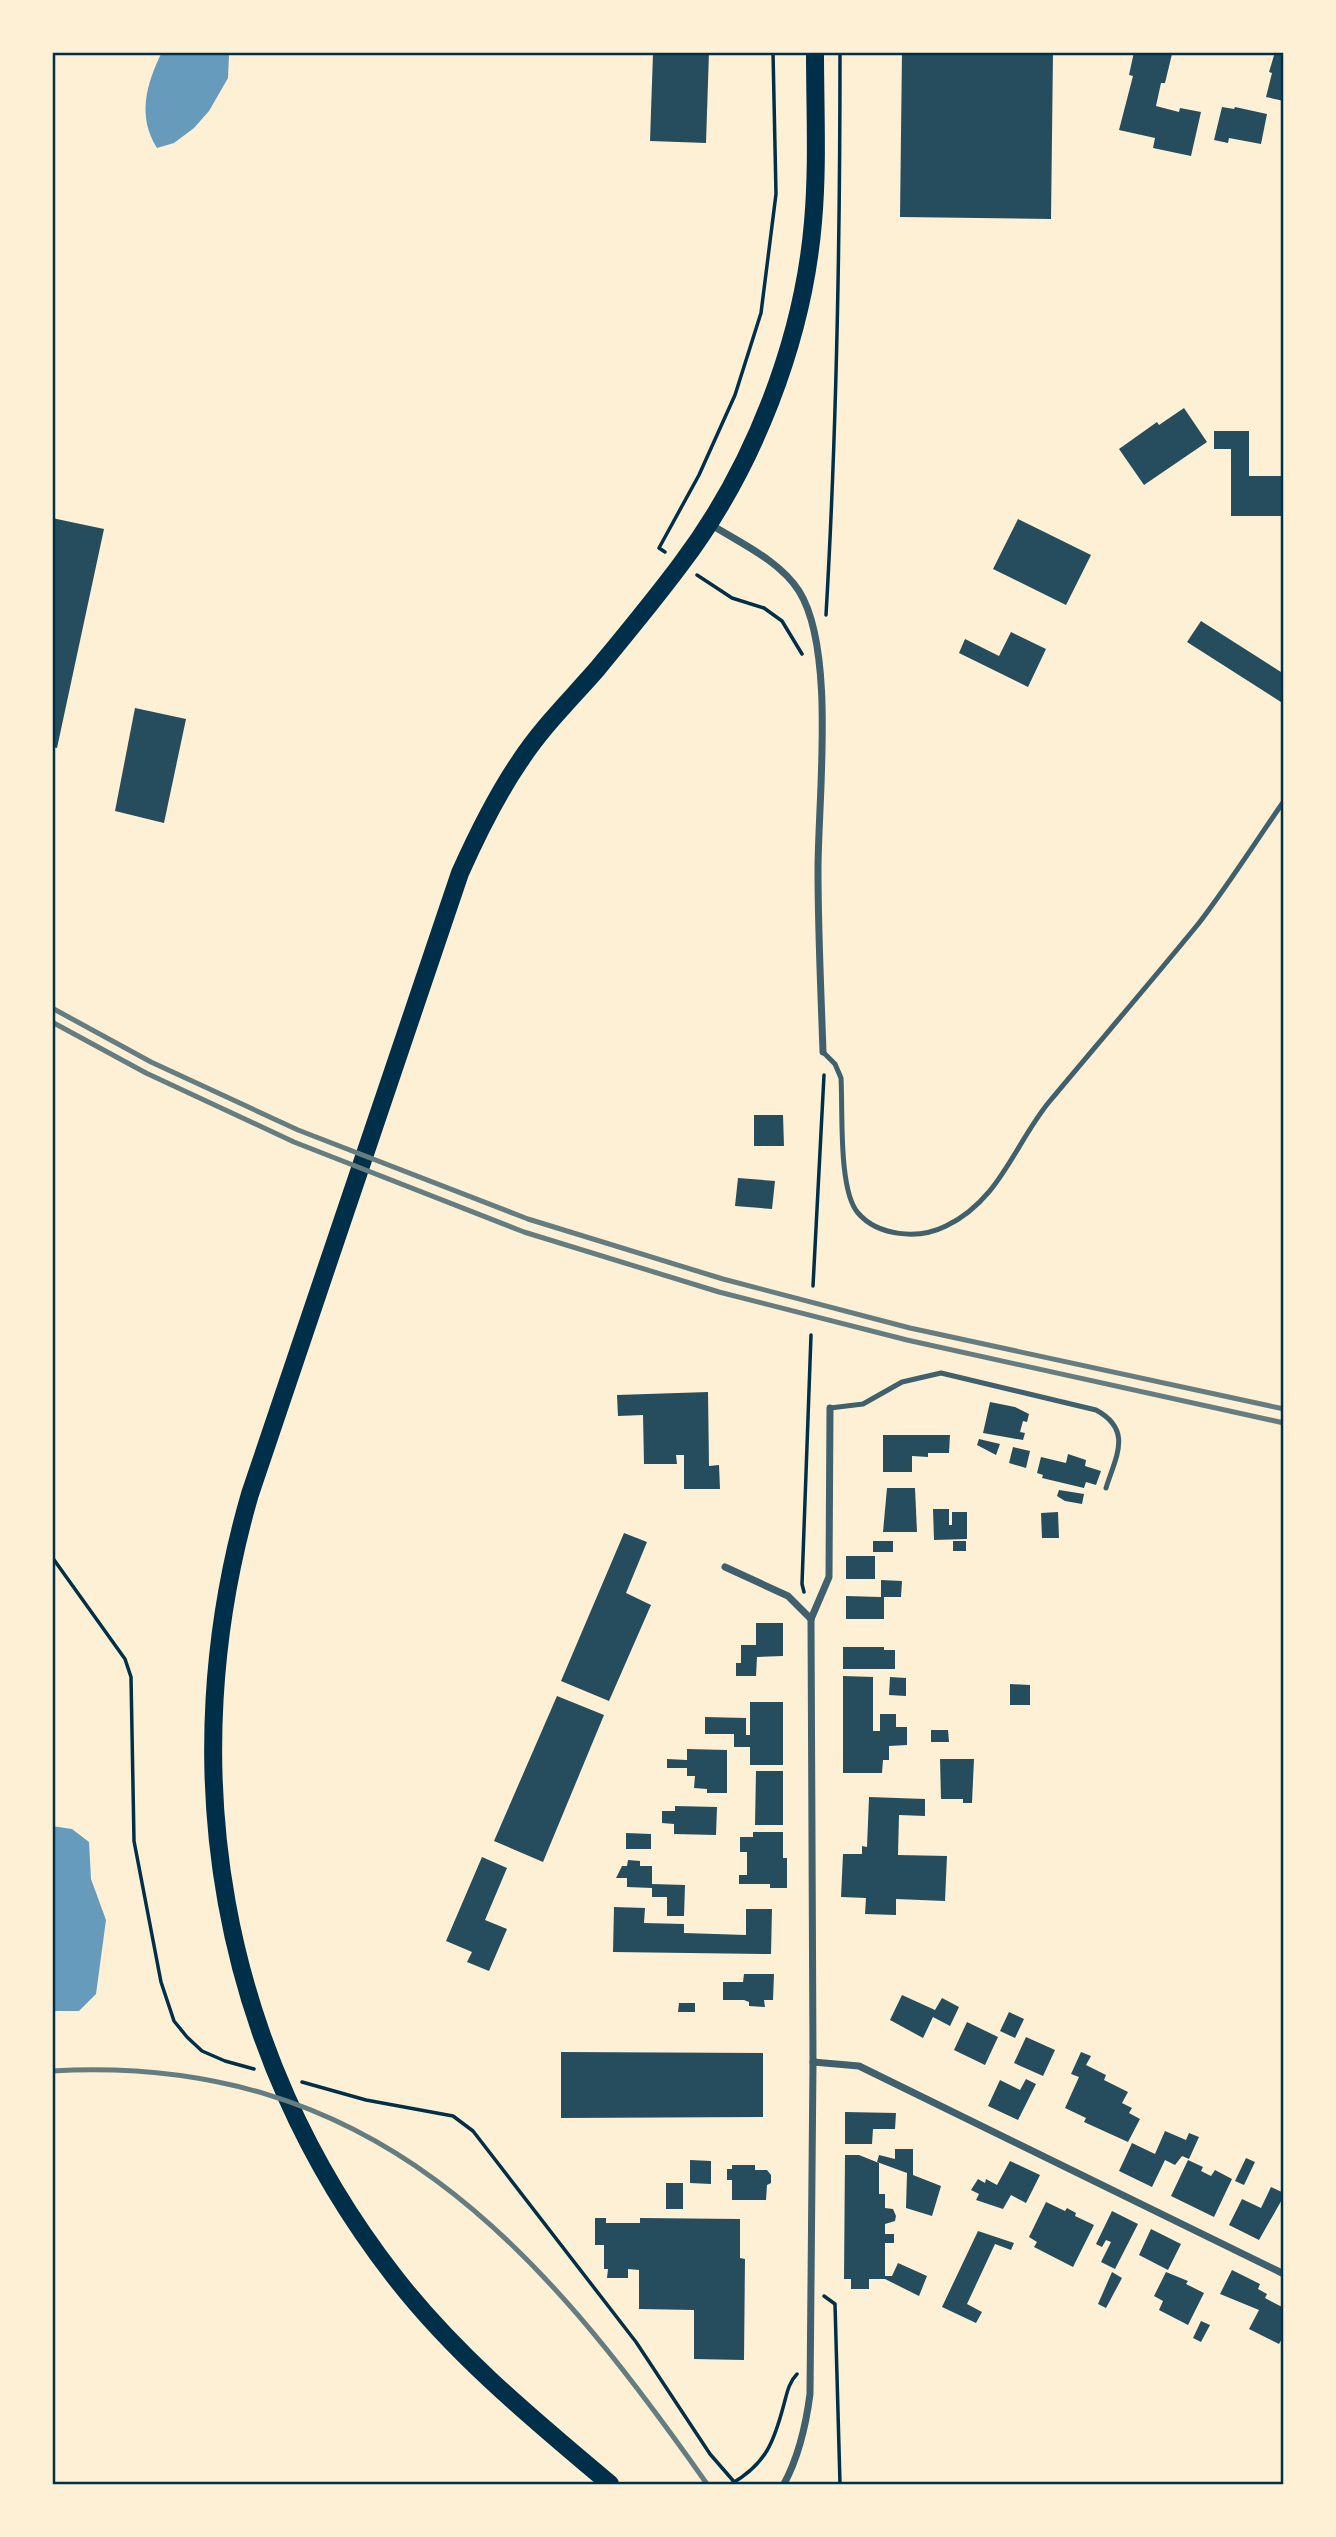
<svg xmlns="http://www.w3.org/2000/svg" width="1336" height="2537" viewBox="0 0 1336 2537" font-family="Manrope,sans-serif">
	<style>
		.water { fill: #669bbc }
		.building { fill: #264d5e }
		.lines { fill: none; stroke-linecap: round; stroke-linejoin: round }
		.path { stroke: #003049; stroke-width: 3.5 }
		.service { stroke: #3f606c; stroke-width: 5 }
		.minor { stroke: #3f606c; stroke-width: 7 }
		.primary { stroke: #003049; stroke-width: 18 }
		.rail { stroke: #657d81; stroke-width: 5 }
		.neatline { fill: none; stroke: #003049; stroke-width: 2.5 }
	</style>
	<rect width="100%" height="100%" fill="#fdf0d5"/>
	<g class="water">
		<path d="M162,52H228L229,55L228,78L209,111L194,128L174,143L157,148C137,117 146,84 162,52Z"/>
		<path d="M52,1826L72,1829L89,1842L91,1879L106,1920L96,1994L79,2011H53Z"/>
	</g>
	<g class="building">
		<path d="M709,52L706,143L650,141L653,53Z"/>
		<path d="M902,52H1053L1051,219L900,217Z"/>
		<path d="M1134,52L1172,54L1165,83H1161L1156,106L1179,112L1180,108L1201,112L1191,156L1153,148L1155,138L1119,130L1133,76L1129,75Z"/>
		<path d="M1275,52H1284V101L1266,97L1272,73L1269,72Z"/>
		<path d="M1222,107L1234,109L1235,107L1267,114L1261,144L1229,138L1228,143L1214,140Z"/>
		<path d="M1184,408L1207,442L1144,485L1119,449L1157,422L1159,425Z"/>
		<path d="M1214,431H1249V476H1284V516H1231V449H1214Z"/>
		<path d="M52,518L104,529L57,748L52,747Z"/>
		<path d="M1018,519L1091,555L1066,605L993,569Z"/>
		<path d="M1201,621L1284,674V704L1187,642Z"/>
		<path d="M1011,632L1046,649L1028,687L959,653L965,639L999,656Z"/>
		<path d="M135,708L186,719L164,823L115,811Z"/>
		<path d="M754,1115H783L784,1146H754Z"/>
		<path d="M738,1178L775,1181L772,1209L735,1206Z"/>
		<path d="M708,1392L709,1466L719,1465L720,1489H684V1455H676L677,1464H644L643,1415L618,1416L617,1395Z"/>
		<path d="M990,1402L1015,1407L1029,1414L1027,1422L1023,1421L1020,1432L1025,1433L1023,1440L983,1433Z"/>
		<path d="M883,1435H950L949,1453H928V1457L912,1456V1472H883Z"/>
		<path d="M979,1439L1000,1444L996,1455L977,1445Z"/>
		<path d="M1013,1447L1030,1451L1026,1468L1009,1463Z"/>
		<path d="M1068,1454L1086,1460L1085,1466L1101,1471L1096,1485L1086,1482L1084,1488L1042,1478L1043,1475L1037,1473L1041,1457L1066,1463Z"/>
		<path d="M887,1488H915L917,1532H883Z"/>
		<path d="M1059,1490L1084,1494L1082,1504L1065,1501L1057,1496Z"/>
		<path d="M933,1509H949V1525H952V1512H967V1539L934,1540Z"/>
		<path d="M1058,1512L1059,1538H1042L1041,1513Z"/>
		<path d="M624,1533L647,1542L626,1593L651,1605L609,1701L561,1681Z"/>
		<rect x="873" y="1541" width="20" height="11"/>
		<rect x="953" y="1541" width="13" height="10"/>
		<rect x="846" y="1556" width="29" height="23"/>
		<path d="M881,1580L902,1581L901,1597H884V1619H846V1596L881,1597Z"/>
		<path d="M756,1623H783V1656L757,1657L756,1676H736V1663H741V1645H756Z"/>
		<path d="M843,1647H884V1650H895V1669H843Z"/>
		<path d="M843,1676L873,1677V1731H880V1714H896V1727H907V1745L889,1746V1760H883L882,1773H843Z"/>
		<path d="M890,1677L906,1678V1696L889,1695Z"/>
		<path d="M1010,1684L1030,1685V1705H1010Z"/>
		<path d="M557,1696L604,1715L543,1862L494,1841Z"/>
		<path d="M750,1702H783V1765H750V1747H734V1734H705V1717L746,1718V1735H750Z"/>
		<path d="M931,1730H948L949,1742H931Z"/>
		<path d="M687,1749L727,1750V1793H707V1789L694,1788L695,1776H687V1768H667V1759L687,1760Z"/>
		<path d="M940,1759H974L972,1803H963V1799H941Z"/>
		<path d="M756,1771H783V1825H755Z"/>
		<path d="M869,1797L925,1799V1816L899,1815L898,1855L947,1856L945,1901L896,1899V1915L865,1914L866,1898L841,1897L843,1854H862V1846L867,1847Z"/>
		<path d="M675,1806L717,1807L716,1835L674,1834V1824L662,1823V1811H675Z"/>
		<path d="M753,1832H783V1858H787V1888H770V1884H739V1875H747V1852H740V1837H753Z"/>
		<path d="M626,1833L651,1834V1849H626Z"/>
		<path d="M482,1857L507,1868L485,1920L507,1929L489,1971L467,1962L472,1952L446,1941Z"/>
		<path d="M628,1860L640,1861V1866H652V1884L685,1885L684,1916H667V1897H652V1888L627,1887V1878H616L622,1866H627Z"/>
		<path d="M614,1907L645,1908L644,1923L684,1924V1933L746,1935V1909H772L771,1954L613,1952Z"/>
		<path d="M744,1974H774L773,2000H764L765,2007L749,2006V2002L744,2000H723V1982H743Z"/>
		<path d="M902,1995L935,2010L942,1998L959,2007L950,2026L933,2017L923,2038L890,2020Z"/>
		<path d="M679,2003H695V2012H678Z"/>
		<path d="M1009,2012L1024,2019L1015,2038L1000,2031Z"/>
		<path d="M967,2022L998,2037L985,2065L954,2050Z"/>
		<path d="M1026,2037L1055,2050L1043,2076L1014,2063Z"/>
		<path d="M561,2052L763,2053V2117L561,2118Z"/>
		<path d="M1081,2052L1091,2056L1086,2065L1106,2075L1104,2080L1128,2092L1122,2103L1132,2108L1129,2113L1140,2119L1128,2142L1084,2122L1086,2118L1065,2108L1079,2077L1071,2074Z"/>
		<path d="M1026,2079L1036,2084L1018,2120L988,2106L1000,2080L1020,2090Z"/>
		<path d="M845,2112L896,2113L895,2129H873L872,2144H845Z"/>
		<path d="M1165,2131L1186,2140L1189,2133L1199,2137L1189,2159L1182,2156L1175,2165L1165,2160L1152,2187L1119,2171L1132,2143L1155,2154Z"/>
		<path d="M895,2149H913V2175L941,2186L932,2216L906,2208L907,2173L877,2162L879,2155L895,2159Z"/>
		<path d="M845,2155H859L879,2163V2194H885V2208L893,2209L896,2216L895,2221L885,2224V2234H894V2243H885V2276H892L898,2263L927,2276L919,2296L885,2279H869V2289H851V2279H844Z"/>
		<path d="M1246,2158L1255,2162L1244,2185L1235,2181Z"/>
		<path d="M690,2160L711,2161V2184L690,2183Z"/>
		<path d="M1188,2160L1203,2167L1201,2171L1211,2176L1215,2170L1232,2179L1214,2217L1171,2196Z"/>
		<path d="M1010,2161L1040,2175L1026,2203L1011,2195L1003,2209L976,2200L979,2194L971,2190L978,2179L985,2183L986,2179L997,2185Z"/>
		<path d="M732,2165H755V2170H767L771,2175V2183L767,2185L766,2200H732V2180H727V2169H732Z"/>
		<rect x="666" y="2183" width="17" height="26"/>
		<path d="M1271,2187L1284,2193V2196L1259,2240L1229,2225L1242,2199L1261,2208Z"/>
		<path d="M1046,2202L1065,2211L1067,2208L1076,2213L1075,2216L1094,2225L1073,2267L1034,2247L1037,2242L1029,2237Z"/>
		<path d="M1112,2211L1138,2224L1115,2269L1101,2262L1111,2242L1106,2240L1102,2247L1096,2244Z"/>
		<path d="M595,2218H606V2223H640V2218L740,2219V2258L745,2259L744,2360L694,2359V2310L639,2309V2270L628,2269V2278H607L608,2269H604V2245H595Z"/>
		<path d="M1151,2229L1181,2244L1168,2270L1139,2255Z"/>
		<path d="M978,2231L1014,2243L1011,2250L995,2244L967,2304L982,2312L976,2323L942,2307Z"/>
		<path d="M1232,2270L1260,2284L1258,2289L1267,2294L1265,2298L1284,2308V2335L1279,2344L1249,2329L1259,2310L1220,2294Z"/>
		<path d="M1112,2272L1122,2278L1106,2308L1098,2304Z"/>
		<path d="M1166,2272L1188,2281L1186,2284L1204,2293L1188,2325L1159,2310L1163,2301L1154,2296Z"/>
		<path d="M1201,2321L1210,2325L1201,2342L1193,2338Z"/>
	</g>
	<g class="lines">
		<g class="path">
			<path d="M665,552L659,548L699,475L735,395L761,313L776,194L773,52"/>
			<path d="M697,575L732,598L764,608L782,621L802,654"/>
			<path d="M826,615C837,427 840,240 840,52"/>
			<path d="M813,1286L824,1075"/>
			<path d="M52,1557L125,1659L131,1677L134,1841L161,1982L174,2021L187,2037L202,2051L225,2061L254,2069"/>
			<path d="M804,1592L802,1584L811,1335"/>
			<path d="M302,2082L366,2100L453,2116L473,2131L636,2342L710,2454L736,2484"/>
			<path d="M824,2296L835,2304L840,2484"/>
			<path d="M731,2484C766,2464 774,2442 784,2404C787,2393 789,2382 797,2374"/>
		</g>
		<g class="service">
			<path d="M823,1052L835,1064L841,1078C843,1110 838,1190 858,1213C878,1236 918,1240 946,1226C1000,1200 1014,1145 1049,1102C1099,1042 1150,983 1199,923C1229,884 1256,841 1284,801"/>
			<path d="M830,1408L863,1404L902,1382L941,1373L1096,1410C1133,1430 1116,1456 1106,1488"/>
		</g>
		<g class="minor">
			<path d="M710,524C740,543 779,560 799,591C836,650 818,799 818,870C818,931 821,992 823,1052"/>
			<path d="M725,1567L788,1596L811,1619"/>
			<path d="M813,2062L859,2066L1284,2274"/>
			<path d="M784,2484C799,2456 806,2425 810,2394L813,2062L811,1619L829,1577L830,1408"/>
		</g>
		<path class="primary" d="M610,2484C534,2420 455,2355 394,2276C219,2051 171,1766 250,1494L460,873C477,835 496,796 520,761C542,727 572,698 598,668C626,634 655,599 681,564C753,469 803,341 813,222C818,166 815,109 815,52"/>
		<g class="rail">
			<path d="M52,1008L151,1062L298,1130L528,1219L723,1279L910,1328L1284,1409"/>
			<path d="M52,1022L146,1073L294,1142L524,1232L719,1292L907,1340L1284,1423"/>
			<path d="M52,2071C373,2053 538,2244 707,2484"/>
		</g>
	</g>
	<rect width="1336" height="2537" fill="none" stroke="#fdf0d5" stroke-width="108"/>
	<rect x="54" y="54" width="1228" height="2429" class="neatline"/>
</svg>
